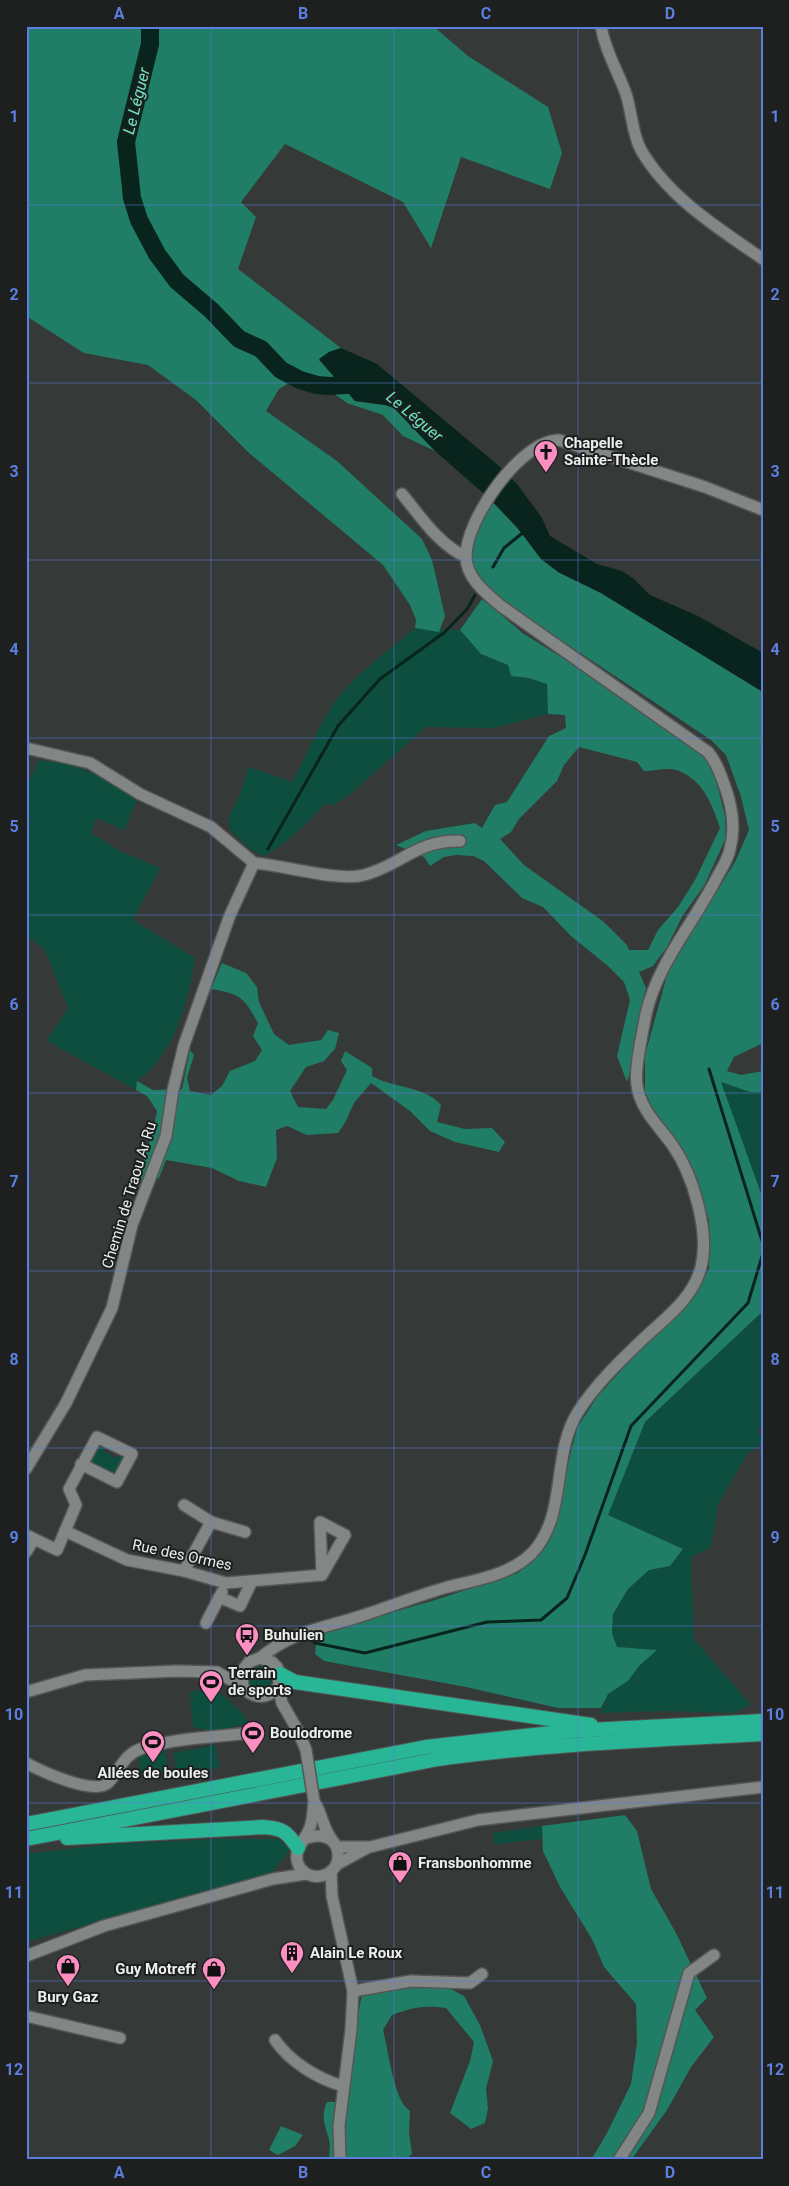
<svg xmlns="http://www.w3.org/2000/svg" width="789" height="2186" viewBox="0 0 789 2186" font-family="Roboto,sans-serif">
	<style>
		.green { fill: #0d4e3e }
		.forest { fill: #207e66; fill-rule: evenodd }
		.water { fill: #08241c }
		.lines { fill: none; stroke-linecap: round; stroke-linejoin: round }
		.stream { stroke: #08241c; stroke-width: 3 }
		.river { stroke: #08241c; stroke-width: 18 }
		.minor-casing { stroke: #535655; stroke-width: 14 }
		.trunk-casing { stroke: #535655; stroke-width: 16 }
		.minor { stroke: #828785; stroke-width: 11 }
		.trunk { stroke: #28b696; stroke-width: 14 }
		.minor-bridge-casing { stroke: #535655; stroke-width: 14; stroke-linecap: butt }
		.minor-bridge { stroke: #828785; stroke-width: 11 }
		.grid { fill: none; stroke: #5b7edf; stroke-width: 1; stroke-opacity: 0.55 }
		.labels { text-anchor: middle; stroke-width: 4; stroke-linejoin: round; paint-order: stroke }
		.poi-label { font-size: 15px; font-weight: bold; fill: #ecefee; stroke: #1e201f; text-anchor: start }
		.street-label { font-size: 15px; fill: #ecefee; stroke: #1e201f }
		.water-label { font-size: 16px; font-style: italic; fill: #6be7c3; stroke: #1e201f }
		.neatline { fill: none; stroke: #5b7edf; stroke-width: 2 }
		.grid-label { font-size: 16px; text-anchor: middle; font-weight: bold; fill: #5b7edf }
	</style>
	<rect width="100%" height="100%" fill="#353937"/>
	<g class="green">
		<path d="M415,628L460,630L481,654L508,665L511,676L529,678L547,684L548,714L493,728L426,727L348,796L333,805L324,804C304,827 290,841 264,856L250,849L230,830L228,819L241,792L248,767L293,782C307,754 321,718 341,694C362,670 390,649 415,628Z"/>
		<path d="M39,760L72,765L97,775L137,800L124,830L96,818L91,833L120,851L160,868L133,920L195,958C188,1002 175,1053 137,1081L136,1090L47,1041L68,1008L45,950L26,935V788Z"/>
		<path d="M720,1082L750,1092H763V1199Z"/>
		<path d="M763,1311V1415L757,1434L763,1432V1443L747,1454L718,1505L711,1547L691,1557L694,1639L751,1705L733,1713L665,1711L600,1713L608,1694L628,1681L639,1666L656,1650L617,1647L612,1633L613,1614L628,1589L649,1570L670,1566L683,1549L607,1515L645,1422Z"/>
		<path d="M97,1444L107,1445L103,1451L116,1458L122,1453L124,1460L116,1474L114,1475L90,1464L88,1460Z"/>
		<circle cx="260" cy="1678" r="12"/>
		<path d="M215,1688L243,1714L248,1723L214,1732L193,1727L190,1692Z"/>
		<path d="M215,1745L220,1767L177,1775L173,1753Z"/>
		<path d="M164,1749L169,1772L142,1777L138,1755Z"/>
		<path d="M542,1826V1839L495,1844L493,1833Z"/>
		<path d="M220,1839H279L290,1850L272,1873L26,1942V1854L110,1844Z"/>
	</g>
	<g class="forest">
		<path d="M26,26H433L468,56L548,107L562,153L550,189L461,157L431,248L403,202L285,144L241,202L256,217L238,269L341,348L329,352L319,360L355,401L385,405L394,408L435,451L403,436L383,415L347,403L305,373L279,389L266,411L337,461L422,539L432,560L445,616L439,632L415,628L416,620L410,605L383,565L248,452L196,400L148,365L84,353L26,316Z"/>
		<path d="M491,500L558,572L601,593L763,692V1043L734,1057L727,1071L741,1075L763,1071V1092H750L721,1082L763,1199V1311L645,1422L608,1515L683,1549L670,1566L649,1570L628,1589L613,1614L612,1633L617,1647L657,1650L639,1666L628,1681L608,1694L601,1708H558L466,1687L324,1661L315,1654L317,1634L435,1600L518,1573L549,1540L577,1428L597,1397L644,1345L688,1305L709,1269V1220L685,1155L655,1113L645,1092V1055L669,968L735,862L749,830L741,797L726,755L711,740L492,594C459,556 470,540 491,500Z"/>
		<path d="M482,599L524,634L563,658L708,759L717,784L725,816L726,838L704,886L683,915L667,947L653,966L639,972L646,988L634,1040L633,1061L627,1082L617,1056L630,1000L624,982L608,966L571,936L543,907L522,898L484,861L473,856L456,855L444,857L430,866L424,857L396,845L426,831L475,823L482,828L495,805L507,802L549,736L566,728L565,715L548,714L547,684L529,678L511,676L508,665L481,654L460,630ZM579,747L637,762L644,771C653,771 668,767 676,770C703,779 712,804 720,828L695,880L678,907L658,930L648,950H629L627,945L604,922L524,865L500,839L511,832L519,819L557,781L564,765Z"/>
		<path d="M222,963L246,973L257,987L259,1002L274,1034L289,1045L321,1040L328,1030L339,1033L335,1049L324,1061L306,1067L290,1091L298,1107L326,1109L333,1100L347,1070L341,1061L345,1051L372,1068V1076C393,1088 425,1086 441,1105L437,1122L465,1129L492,1128L505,1142L499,1152L455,1142L430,1131L410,1111L371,1083L354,1103L346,1121L338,1133L307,1135L287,1126L276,1130L277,1158L266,1187L239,1181L212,1168L166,1160L159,1178L134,1188L152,1135L157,1111L147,1096L136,1090L137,1081L153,1090L182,1089L190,1050L194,1055L187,1078L190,1091L211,1095L222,1086L230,1071L255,1061L262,1050L253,1036L258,1023C244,997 240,994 211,989Z"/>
		<path d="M625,1815L637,1831L651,1889L676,1933L707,1998L695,2010L714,2037L691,2067L667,2110L631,2160H591L607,2133L631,2084L637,2043L636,2004L604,1967L592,1939L560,1887L543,1851L542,1826Z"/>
		<path d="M413,1986L449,1988L464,1996L480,2025L493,2061L486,2089L488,2108L485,2123L471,2129L450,2113L470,2061L474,2042L446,2008C424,2005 413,2007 392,2015L383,2030C389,2051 393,2100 410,2111L409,2132L412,2154L405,2160H329C329,2152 331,2143 328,2136C324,2123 321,2115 327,2102H347L356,2026L362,1994Z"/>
		<path d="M281,2126L303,2135L295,2146L278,2155L269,2150Z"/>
	</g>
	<path class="water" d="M341,348L377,364L499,466L517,484L542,518L550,536L597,564L622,571L634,579L650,595L698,616L763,653V692L601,593L558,572L541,559L516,526L491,500L435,451L394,408L385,405L355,401L319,359L329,352Z"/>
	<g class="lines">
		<g class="stream">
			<path d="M493,567L504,548L525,531"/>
			<path d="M268,849L338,726L380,679L445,632L468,608L475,595"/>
			<path d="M709,1069L763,1244"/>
			<path d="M310,1637L315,1643L365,1653L487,1622L541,1620L567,1598L585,1555L631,1426L748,1303L763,1253"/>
		</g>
		<path class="river" d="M150,26V44L126,142L132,198L139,220L157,254L177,281L211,310L239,339L261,349L281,370L300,380L317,385L329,386L363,384"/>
		<g class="minor-casing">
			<g id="minor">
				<path d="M601,26C605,51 618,71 626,94C632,112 632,134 641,150C668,197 719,229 763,259"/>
				<path d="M402,494C421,517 438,544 466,557"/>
				<path d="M26,748L90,763L140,794L211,827L254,863"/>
				<path d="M254,863C283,865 338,882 364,875C402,865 416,840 460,841"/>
				<path d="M26,1469L66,1403L112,1308L132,1225L166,1136L173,1090L184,1045L230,915L254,863"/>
				<path d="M184,1505L211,1522L245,1532"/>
				<path d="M320,1522L345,1535L322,1575Z"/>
				<path d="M65,1531L76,1505L69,1489L97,1437L132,1454L117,1482L81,1464"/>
				<path d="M26,1535L57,1550L65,1531L127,1560L184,1571L226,1583L322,1575"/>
				<path d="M26,1552L34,1539"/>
				<path d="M184,1571L211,1522"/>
				<path d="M219,1597L240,1606L252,1581"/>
				<path d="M206,1623L222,1592"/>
				<path d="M260,1658C294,1630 325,1628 364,1615C391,1606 417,1596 444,1588C474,1580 509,1576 532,1553C568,1515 551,1454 578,1412C595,1385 619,1362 642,1340C665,1318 693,1299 701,1267C710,1232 693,1175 673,1146C660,1127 640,1110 637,1085C634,1069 643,1031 646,1014C657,965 692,925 715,881C720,871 728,860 730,849C736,827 732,805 724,784C720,773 716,761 708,752L501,606C487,594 466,578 466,557C465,520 521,440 559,440L705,487L763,510"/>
				<path d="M278,1687C268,1700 253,1699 243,1687L242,1671L249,1662L260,1658L272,1662L277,1667L280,1674L278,1687L282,1703L298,1731L306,1750"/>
				<path d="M26,1692L85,1675L177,1671L217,1672L243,1687"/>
				<path d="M26,1763C41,1771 96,1797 109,1782C121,1768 124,1754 143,1748C177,1738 216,1737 250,1733"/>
				<path d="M315,1803C323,1816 322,1826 332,1840"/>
				<path d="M307,1838C320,1833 337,1837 338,1854C340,1875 313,1884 301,1869C288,1852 308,1839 311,1824C313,1817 313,1809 314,1801"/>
				<path d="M337,1847H370L478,1820L763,1787"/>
				<path d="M336,1865L367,1848"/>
				<path d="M331,1871L332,1896L353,1991L351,2030L339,2126L340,2160"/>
				<path d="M26,1956L104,1926L273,1879L306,1874"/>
				<path d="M353,1991L411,1981L470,1983L482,1974"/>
				<path d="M26,2016L120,2038"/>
				<path d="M275,2040C290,2062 318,2079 343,2086"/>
				<path d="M619,2160L649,2113L689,1973L714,1955"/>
			</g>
		</g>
		<g class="trunk-casing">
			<g id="trunk">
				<path d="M280,1674L295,1682L591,1725"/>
				<path d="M26,1824L426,1747L570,1731L763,1721"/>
				<path d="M67,1838L263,1827C283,1828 287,1832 298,1848"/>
				<path d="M26,1839L438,1759C546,1744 654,1740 763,1734"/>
			</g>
		</g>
		<use href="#minor" class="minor"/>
		<use href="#trunk" class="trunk"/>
		<g class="minor-bridge-casing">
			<path id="minor-bridge" d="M306,1750L314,1801"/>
		</g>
		<use href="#minor-bridge" class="minor-bridge"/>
	</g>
	<path class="grid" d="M211,26V2160M394,26V2160M578,26V2160M26,205H763M26,383H763M26,560H763M26,738H763M26,915H763M26,1093H763M26,1271H763M26,1448H763M26,1626H763M26,1803H763M26,1981H763"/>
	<defs>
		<g id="church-pin" transform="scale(1.25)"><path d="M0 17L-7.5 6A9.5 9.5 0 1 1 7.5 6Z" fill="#fc8fc2" stroke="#1e201f"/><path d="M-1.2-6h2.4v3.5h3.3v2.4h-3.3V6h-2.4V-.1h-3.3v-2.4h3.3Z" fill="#111"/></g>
		<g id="bus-pin" transform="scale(1.25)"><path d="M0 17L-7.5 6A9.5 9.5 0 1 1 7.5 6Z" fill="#fc8fc2" stroke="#1e201f"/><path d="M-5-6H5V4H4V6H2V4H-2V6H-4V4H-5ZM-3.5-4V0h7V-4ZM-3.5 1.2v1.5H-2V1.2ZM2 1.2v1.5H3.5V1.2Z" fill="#111"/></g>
		<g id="stadium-pin" transform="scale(1.25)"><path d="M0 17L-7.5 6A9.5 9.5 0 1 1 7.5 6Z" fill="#fc8fc2" stroke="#1e201f"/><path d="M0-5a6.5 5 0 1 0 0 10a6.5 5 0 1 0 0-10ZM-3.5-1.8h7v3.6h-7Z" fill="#111"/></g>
		<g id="shop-pin" transform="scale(1.25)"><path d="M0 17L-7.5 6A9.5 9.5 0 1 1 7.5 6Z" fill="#fc8fc2" stroke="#1e201f"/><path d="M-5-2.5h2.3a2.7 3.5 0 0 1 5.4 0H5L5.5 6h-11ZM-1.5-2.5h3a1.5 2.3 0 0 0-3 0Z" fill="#111"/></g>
		<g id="building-pin" transform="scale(1.25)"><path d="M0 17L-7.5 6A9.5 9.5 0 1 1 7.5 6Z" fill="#fc8fc2" stroke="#1e201f"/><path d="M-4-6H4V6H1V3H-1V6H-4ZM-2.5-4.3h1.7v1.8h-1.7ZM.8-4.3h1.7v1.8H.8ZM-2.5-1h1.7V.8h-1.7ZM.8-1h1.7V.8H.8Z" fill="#111"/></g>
	</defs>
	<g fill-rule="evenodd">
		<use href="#church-pin" x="546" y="452"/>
		<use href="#bus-pin" x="247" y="1635"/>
		<use href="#stadium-pin" x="211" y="1682"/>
		<use href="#stadium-pin" x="253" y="1733"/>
		<use href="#stadium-pin" x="153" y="1742"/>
		<use href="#shop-pin" x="400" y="1863"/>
		<use href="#building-pin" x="292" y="1953"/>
		<use href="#shop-pin" x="68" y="1966"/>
		<use href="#shop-pin" x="214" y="1969"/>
	</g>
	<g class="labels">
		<g class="poi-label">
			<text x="564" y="448">Chapelle<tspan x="564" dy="17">Sainte-Thècle</tspan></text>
			<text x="264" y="1640">Buhulien</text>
			<text x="228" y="1678">Terrain<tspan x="228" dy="17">de sports</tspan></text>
			<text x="270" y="1738">Boulodrome</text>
			<text x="153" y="1778" text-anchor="middle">Allées de boules</text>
			<text x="418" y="1868">Fransbonhomme</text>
			<text x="310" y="1958">Alain Le Roux</text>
			<text x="196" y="1974" text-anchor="end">Guy Motreff</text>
			<text x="68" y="2002" text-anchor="middle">Bury Gaz</text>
		</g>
		<g class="street-label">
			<text transform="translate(129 1195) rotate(-73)" y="5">Chemin de Traou Ar Ru</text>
			<text transform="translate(182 1555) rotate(12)" y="5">Rue des Ormes</text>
		</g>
		<g class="water-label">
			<text transform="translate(136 101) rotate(-76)" y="6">Le Léguer</text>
			<text transform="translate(415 416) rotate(40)" y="6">Le Léguer</text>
		</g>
	</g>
	<rect width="789" height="2186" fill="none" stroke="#1e201f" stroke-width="55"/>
	<rect x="28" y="28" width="734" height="2130" class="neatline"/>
	<g class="grid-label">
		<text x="119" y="19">A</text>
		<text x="303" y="19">B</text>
		<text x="486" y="19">C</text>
		<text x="670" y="19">D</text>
		<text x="14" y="122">1</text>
		<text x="775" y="122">1</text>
		<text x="14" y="300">2</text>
		<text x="775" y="300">2</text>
		<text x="14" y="477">3</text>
		<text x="775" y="477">3</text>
		<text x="14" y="655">4</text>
		<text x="775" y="655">4</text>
		<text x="14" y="832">5</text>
		<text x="775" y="832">5</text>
		<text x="14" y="1010">6</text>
		<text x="775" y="1010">6</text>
		<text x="14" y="1187">7</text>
		<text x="775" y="1187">7</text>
		<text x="14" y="1365">8</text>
		<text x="775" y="1365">8</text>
		<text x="14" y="1543">9</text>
		<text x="775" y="1543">9</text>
		<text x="14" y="1720">10</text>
		<text x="775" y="1720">10</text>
		<text x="14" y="1898">11</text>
		<text x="775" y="1898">11</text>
		<text x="14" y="2075">12</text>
		<text x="775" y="2075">12</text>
		<text x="119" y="2178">A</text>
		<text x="303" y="2178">B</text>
		<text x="486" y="2178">C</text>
		<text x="670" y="2178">D</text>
	</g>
</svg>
